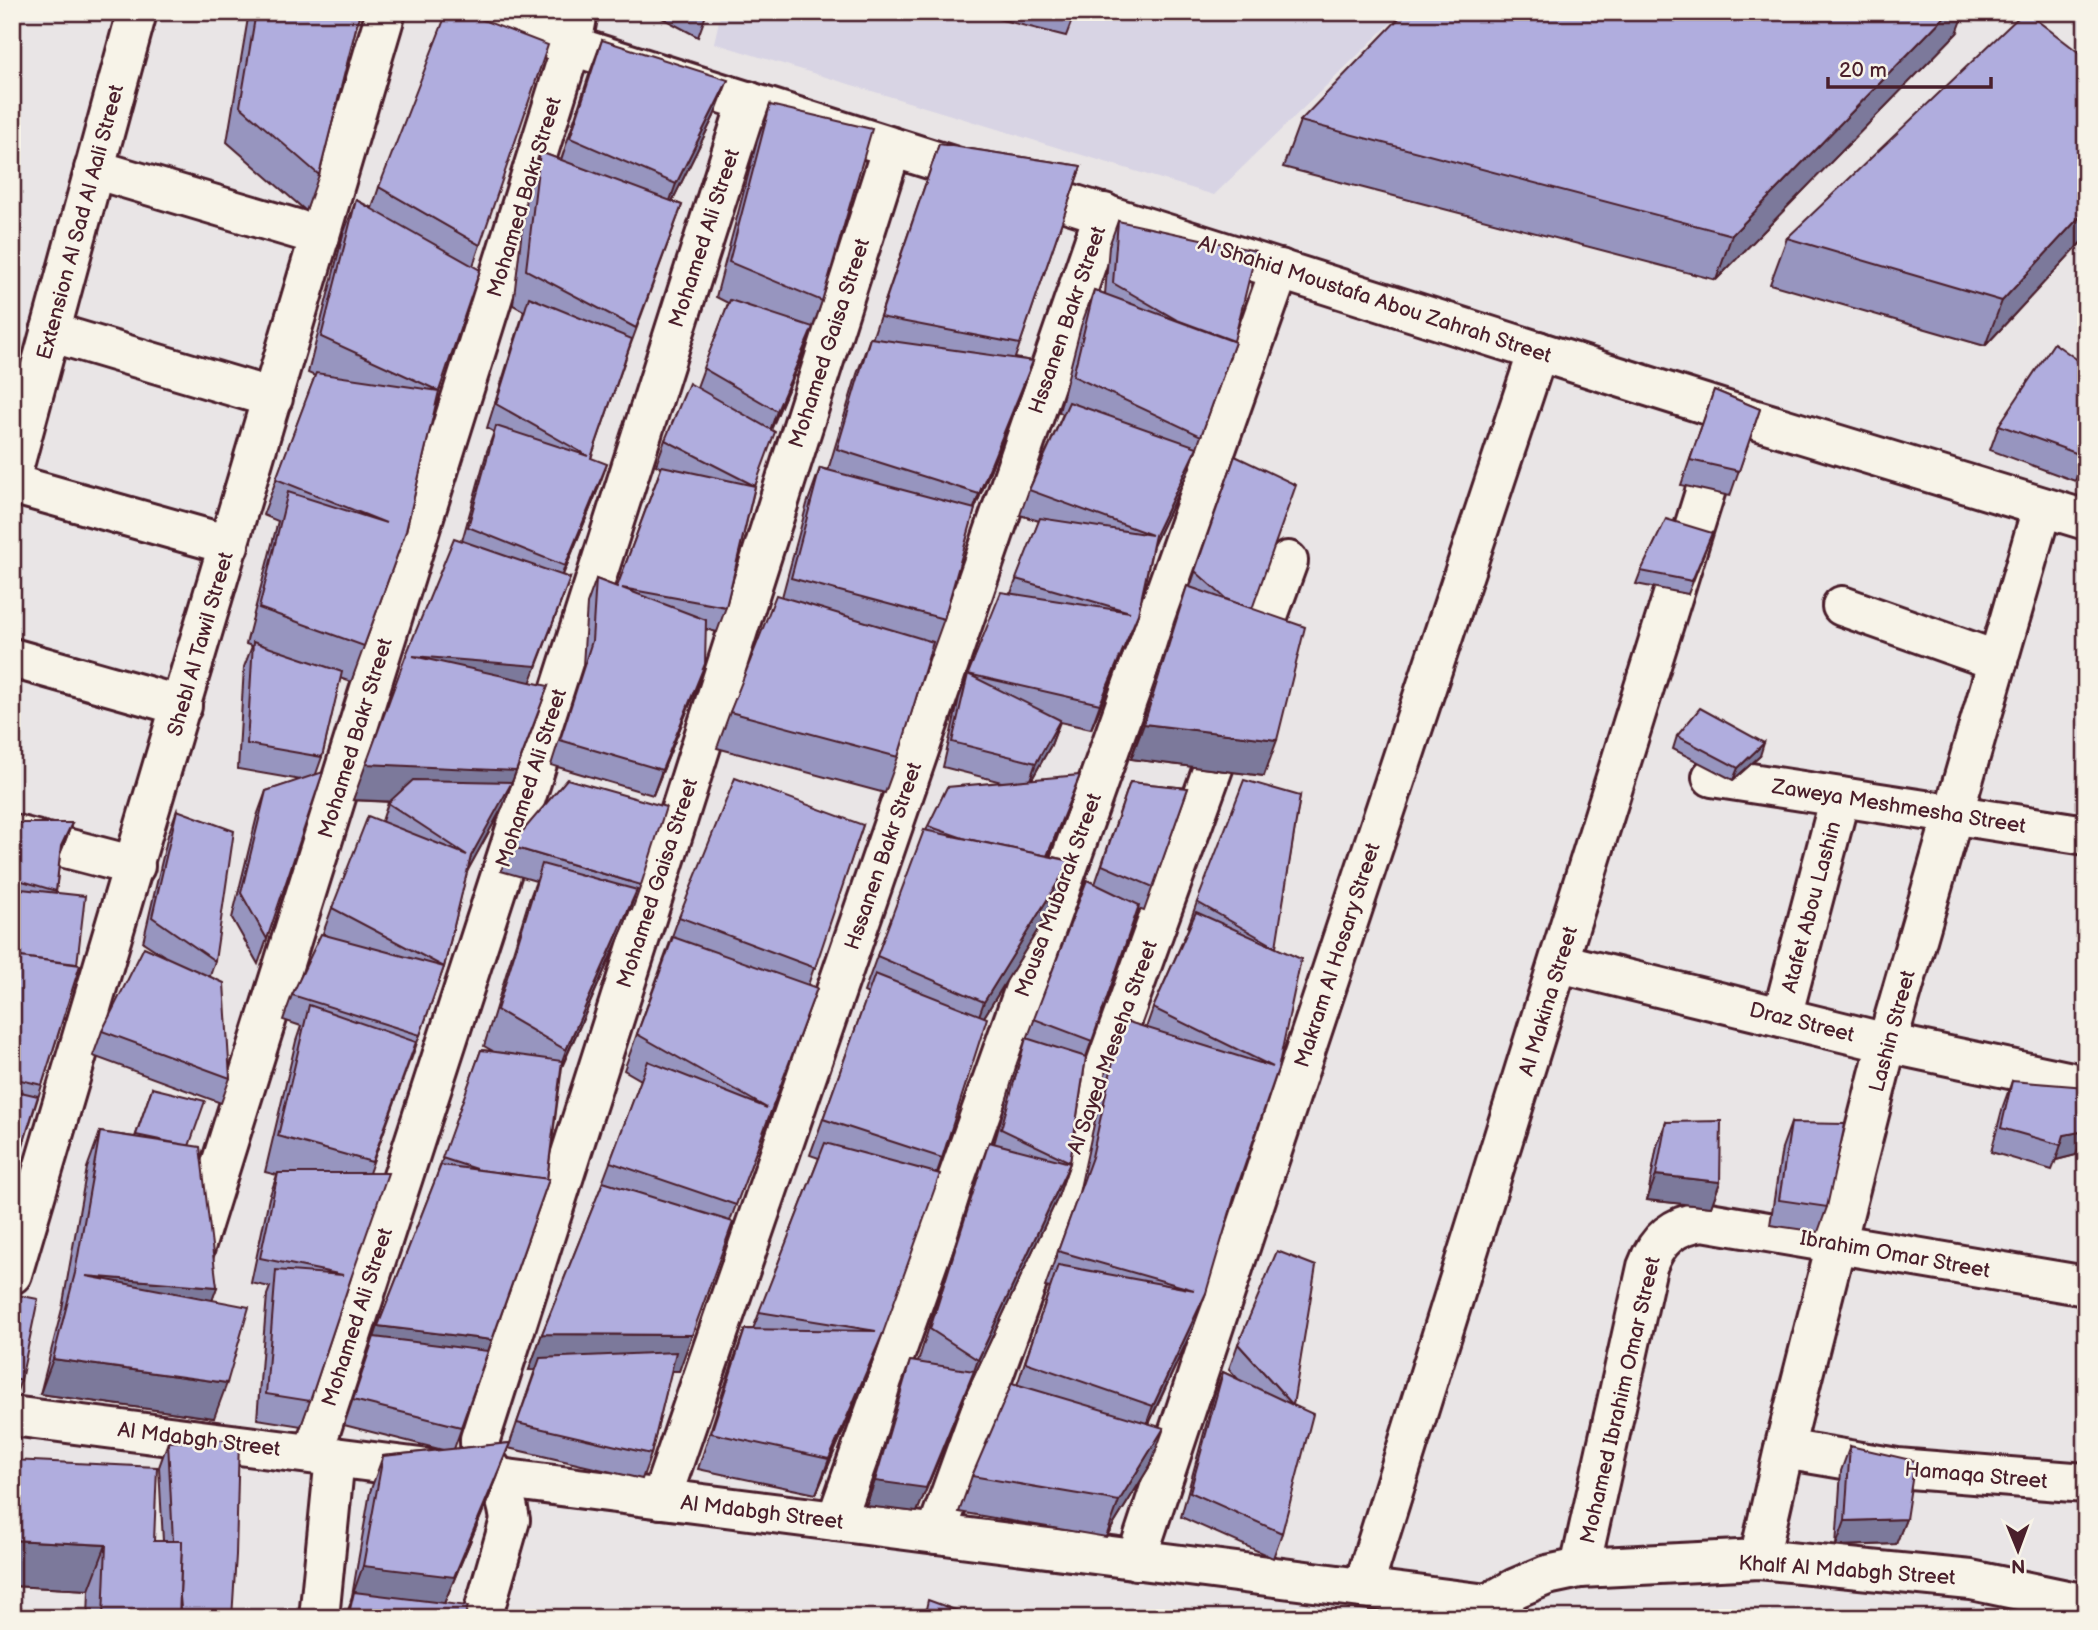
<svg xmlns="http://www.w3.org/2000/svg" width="2098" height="1630" viewBox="0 0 2098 1630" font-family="'Balsamiq Sans',sans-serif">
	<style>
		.built { fill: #d8d4e4 }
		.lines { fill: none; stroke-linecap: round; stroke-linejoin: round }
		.minor-casing { stroke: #4a1f2b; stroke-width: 44 }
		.tertiary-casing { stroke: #4a1f2b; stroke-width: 44 }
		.minor { stroke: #f7f3e8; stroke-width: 38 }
		.tertiary { stroke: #f7f3e8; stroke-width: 38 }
		.wall { fill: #9795bf; stroke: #4a1f2b; stroke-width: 2 }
		.shaded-wall { fill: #7b799b; stroke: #4a1f2b; stroke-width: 2 }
		.building { fill: #b0adde; stroke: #4a1f2b; stroke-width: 2 }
		.labels { text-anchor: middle; stroke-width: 5; stroke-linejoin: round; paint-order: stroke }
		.street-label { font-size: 21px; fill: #4a1f2b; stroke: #f7f3e8 }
	</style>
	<rect width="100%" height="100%" fill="#e9e5e6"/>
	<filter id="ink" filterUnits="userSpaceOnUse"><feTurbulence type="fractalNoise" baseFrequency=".0143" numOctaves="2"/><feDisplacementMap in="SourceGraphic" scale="14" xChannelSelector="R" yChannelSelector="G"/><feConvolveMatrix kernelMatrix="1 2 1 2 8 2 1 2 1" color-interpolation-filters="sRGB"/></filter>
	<g filter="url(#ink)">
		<path class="built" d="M721,12H1402L1214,195L714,43Z"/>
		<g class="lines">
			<g class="minor-casing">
				<g id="minor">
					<path d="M94,169L320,236"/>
					<path d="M50,332L273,398"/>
					<path d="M12,473L137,12"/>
					<path d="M12,484L229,545"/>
					<path d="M1842,606L1998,661"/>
					<path d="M12,658L182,706"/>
					<path d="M1250,665L1288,561"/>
					<path d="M1712,777L2086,835"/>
					<path d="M12,834L135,866"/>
					<path d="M1560,963L1887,1043L2086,1085"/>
					<path d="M1782,1017L1840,797"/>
					<path d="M191,1260L572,44L578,12"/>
					<path d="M12,1274L386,12"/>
					<path d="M12,1416L1487,1604L1508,1618"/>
					<path d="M1784,1449L1897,1468L2086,1483"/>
					<path d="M313,1454L532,779L748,101"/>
					<path d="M661,1499L1104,213"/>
					<path d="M836,1521L1280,269"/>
					<path d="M936,1534L1230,721"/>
					<path d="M1759,1559L1784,1449L1887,1043L2042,508"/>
					<path d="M1136,1560L1538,351"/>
					<path d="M1580,1568L1647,1267C1657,1239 1674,1225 1703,1221L2086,1286"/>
					<path d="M1363,1588L1721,441"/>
					<path d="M319,1618L335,1457"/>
					<path d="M482,1618L510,1520C508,1506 505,1493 498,1480C490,1465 479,1458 480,1439L892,147"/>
					<path d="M1478,1618L1487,1604L1516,1588L1547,1575L1580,1568L1759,1559L1971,1580L2086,1604"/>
				</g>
			</g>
			<g class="tertiary-casing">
				<path id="tertiary" d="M465,12L1730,412L2086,520"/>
			</g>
			<use href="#minor" class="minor"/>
			<use href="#tertiary" class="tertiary"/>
		</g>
		<g class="wall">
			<path d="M249,12H360L319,175L306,211L227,142Z"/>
			<path d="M651,12H707L698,37Z"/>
			<path d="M970,12H1075L1066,36Z"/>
			<path d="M1957,33L1716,280L1283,167L1300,121Z"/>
			<path d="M602,40L714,116L672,201L682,205L629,349L591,458L598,489L563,575L570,578L530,682L535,722L503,806L467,871L444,967L411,1060H410L369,1173L351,1278L310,1401L301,1426L257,1419L267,1295L270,1287L251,1283L269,1198L277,1175L265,1172L296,1041L301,1026L283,1020L292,995L330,937L323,933L332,908L382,821L388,803L390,802L353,800L462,541L487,451L494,432L487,428L524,311L513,305L527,188L540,152L561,160L589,75Z"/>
			<path d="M2086,58V237L1985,346L1770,284L1787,238Z"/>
			<path d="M770,105L822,301L804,352L771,430L755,487L726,607L717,632L705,629L696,689L653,795L551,765L583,665L587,604L596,579L617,587L661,468L656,465L665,440L697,387L728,303L716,297L757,141Z"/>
			<path d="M939,144L1081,166L1015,358L1033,361L1020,397L975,508L944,619L931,655L929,654L898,757L885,793L717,748L730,712L782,597L807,504L820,468L828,470L857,374L870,338L872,339Z"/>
			<path d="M379,187L480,245L473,266L439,391L406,531L351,682L340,678L322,757L316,774L267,939L258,964L232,918L257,816L266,791L301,780L238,769L244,667L252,646L246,644L278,521L263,515L315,376L308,373L343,235L356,200L372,208Z"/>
			<path d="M1118,221L1235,342L1188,472L1153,546L1138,614L1129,639L1091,729L1060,722L1051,745L1032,779L1071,800L1048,856L1071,861L1058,897L984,1017L942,1158L870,1369L816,1494L698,1469L732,1364L745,1329H753L819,1158L810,1155L868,994L864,992L877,956L928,826L1002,782L943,767L959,698L968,674L1011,593L1039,521L1020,515L1029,490L1063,414L1059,412L1081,326L1094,290L1105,294L1109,246Z"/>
			<path d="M2086,366V474L2080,472L2075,481L1990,450L1999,425Z"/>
			<path d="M1714,390L1760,409L1730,496L1681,485Z"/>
			<path d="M1235,456L1252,609L1264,776L1131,759L1174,622L1187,586L1190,587Z"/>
			<path d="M1712,533L1688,594L1636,584L1641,571Z"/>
			<path d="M1677,736L1760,756L1733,780L1673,749Z"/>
			<path d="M1130,782L1188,788L1144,911L1138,909L1086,1057L1070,1162L1057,1199L965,1395L917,1512L866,1506L901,1386L910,1361L918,1362L976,1178L989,1142L994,1144L1017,1063L1026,1038L1027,1039L1087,880L1095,884Z"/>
			<path d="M1300,796L1275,948L1301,959L1236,1191L1193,1328L1149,1424L1151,1464L1106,1537L959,1512L972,1476L1017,1385L1050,1288L1045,1287L1079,1193L1109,1056L1122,1020L1146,1028L1153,1008L1189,927H1188L1197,902Z"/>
			<path d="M177,810L215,961L210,976L230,1078L221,1103L93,1056L102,1031L163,955L143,942L168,835Z"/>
			<path d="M12,823H72L60,854L56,893L77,964L80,965L12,1180Z"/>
			<path d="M863,825L808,985L817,988L730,1221L679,1371H671L651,1454L642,1479L508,1448L497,1478L444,1603L464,1618H345L351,1602L370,1492L383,1456L443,1450L344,1425L378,1326L434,1183L481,1050L493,1051L484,1046L529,900L536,881L501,871L510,846L641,885L632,910L630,909L624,926L562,1067L547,1179H549L454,1449L510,1443L535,1370H529L542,1334L597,1197L641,1080L624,1070L679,917Z"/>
			<path d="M2012,1081L2076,1155L2056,1160L2052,1170L1991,1152L2003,1106Z"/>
			<path d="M152,1088L189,1146L217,1287L212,1300L214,1418L40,1394L62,1309L87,1168L100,1132L135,1137Z"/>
			<path d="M1666,1122L1720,1182L1711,1207L1647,1200L1657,1146Z"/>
			<path d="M1791,1123L1827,1207L1818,1232L1770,1225L1782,1148Z"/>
			<path d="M12,1294L21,1380L12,1404Z"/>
			<path d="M1238,1344L1293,1405L1282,1533L1273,1558L1181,1517L1214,1396L1223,1372L1238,1379L1229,1369Z"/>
			<path d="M168,1442L232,1618H88L89,1590L12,1586V1460L154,1541H163L159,1467Z"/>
			<path d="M1850,1446L1906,1519L1896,1544L1836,1546L1841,1471Z"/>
		</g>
		<g class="shaded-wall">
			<path d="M1949,12H1965L1957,33L1716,280L1732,235Z"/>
			<path d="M728,80L714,116L663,220L676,184Z"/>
			<path d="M2086,210V237L1985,346L2002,301Z"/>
			<path d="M813,327L804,352L768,436L777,411Z"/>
			<path d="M1033,361L1020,397L966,530L979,494Z"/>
			<path d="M1197,447L1188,472L1146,560L1155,535Z"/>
			<path d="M2086,453L2080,472L2075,481Z"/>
			<path d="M607,464L598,489L556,591L565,566Z"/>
			<path d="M570,578L523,702L413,656Z"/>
			<path d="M1138,614L1129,639L1091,729L1100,704Z"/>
			<path d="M705,664L696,689L653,795L662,770Z"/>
			<path d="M548,686L503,806L462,881L471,856L498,806L353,800L366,764Z"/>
			<path d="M1060,720L1051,745L1027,788L1036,763Z"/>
			<path d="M1144,724L1277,740L1264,776L1131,759Z"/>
			<path d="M1764,743L1760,756L1733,780L1738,768Z"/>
			<path d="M1080,775L1071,800L1033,892L1042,867Z"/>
			<path d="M72,823L63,847L52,871L61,846Z"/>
			<path d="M1071,861L1058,897L971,1038L984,1002Z"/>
			<path d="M637,890L624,926L553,1086L566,1050Z"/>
			<path d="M2085,1131L2076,1155L2056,1160L2064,1135Z"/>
			<path d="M1070,1163L1057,1199L965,1395L917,1512L866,1506L875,1481L974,1371L978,1360Z"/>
			<path d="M1656,1175L1720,1182L1711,1207L1647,1200Z"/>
			<path d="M86,1276L217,1287L204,1323Z"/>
			<path d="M1206,1293L1193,1328L1140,1442L1153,1406Z"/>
			<path d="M378,1326L492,1340L479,1376L366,1362Z"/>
			<path d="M883,1333L870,1369L816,1494L829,1459Z"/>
			<path d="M542,1334L692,1335L679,1371L529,1370Z"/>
			<path d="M53,1359L227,1383L214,1418L40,1394Z"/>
			<path d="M1164,1428L1151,1464L1106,1537L1119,1501Z"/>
			<path d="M510,1443L497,1478L440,1613L354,1592L350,1602L363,1566Z"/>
			<path d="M1906,1519L1896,1544L1836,1546L1845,1521Z"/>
			<path d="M12,1540L106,1545L89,1590L12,1586Z"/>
		</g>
		<g class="building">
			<path d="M256,12H360L319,175L240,106Z"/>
			<path d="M447,12H462L548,45L480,245L379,187Z"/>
			<path d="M1405,12H1949L1732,235L1300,121Z"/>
			<path d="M2024,12H2026L2086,58V210L2002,301L1787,238Z"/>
			<path d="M602,40L728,80L676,184L570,138Z"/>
			<path d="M770,105L872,129L822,301L729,262Z"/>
			<path d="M939,144L1081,166L1020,344L880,317Z"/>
			<path d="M540,152L682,205L636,328L526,270Z"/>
			<path d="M356,200L480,270L439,391L406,531L364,646L259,608L288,492L386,523L276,479L316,373L439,391L321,337Z"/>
			<path d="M1118,221L1256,251L1234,341L1177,320L1113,283Z"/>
			<path d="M1094,290L1235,342L1201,436L1073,376Z"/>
			<path d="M529,297L632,339L591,458L607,464L565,566L468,527L496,426L588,456L496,404Z"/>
			<path d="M730,300L813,327L777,411L703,368Z"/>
			<path d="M870,338L1033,361L979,494L837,449Z"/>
			<path d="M2054,343L2086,366V453L2084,456L1999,425Z"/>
			<path d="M689,383L775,432L755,486L726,607L622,588L706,620L705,664L662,770L560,740L592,641L596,579L617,587L662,466L755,486L665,440Z"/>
			<path d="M1714,390L1760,409L1739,471L1690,460Z"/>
			<path d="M1069,402L1197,447L1155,535L1138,614L1100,704L968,674L1001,592L1130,612L1016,579L1040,518L1152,535L1029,490Z"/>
			<path d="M1235,456L1296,485L1252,609L1226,599L1195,571Z"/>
			<path d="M820,468L975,509L944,619L791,578Z"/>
			<path d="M1666,519L1712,533L1692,581L1641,571Z"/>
			<path d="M454,538L570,578L536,666L413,656L548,686L516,771L366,764L406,655Z"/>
			<path d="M1187,586L1305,627L1277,740L1144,724Z"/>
			<path d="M776,595L933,642L898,757L730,712Z"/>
			<path d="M253,642L342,672L322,757L247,744Z"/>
			<path d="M968,674L1060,720L1036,763L952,742Z"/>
			<path d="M1700,708L1764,743L1738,768L1677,736Z"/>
			<path d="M323,772L267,939L241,893L266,791Z"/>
			<path d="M1080,775L1047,856L963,838L928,826L947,787Z"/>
			<path d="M735,778L863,825L815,968L679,917Z"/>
			<path d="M567,779L666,807L641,885L510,846Z"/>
			<path d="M413,780L512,782L471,856L444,967L332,908L368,816L467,855L388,803Z"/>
			<path d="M1244,780L1300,796L1276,947L1197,902Z"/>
			<path d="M1130,782L1188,788L1153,887L1102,865Z"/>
			<path d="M177,810L234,831L215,961L152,917Z"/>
			<path d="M12,823H72L61,846L56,891L12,878Z"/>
			<path d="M924,830L1071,861L984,1002L877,956Z"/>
			<path d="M542,864L637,890L566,1050L497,1010Z"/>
			<path d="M1087,880L1139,905L1092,1041L1034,1019Z"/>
			<path d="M12,888L85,896L77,964L12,956Z"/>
			<path d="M1196,912L1301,959L1278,1069L1236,1191L1206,1293L1153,1406L1025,1362L1058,1265L1194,1290L1058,1251L1092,1157L1122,1020L1273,1067L1153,1008Z"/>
			<path d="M321,934L444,967L420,1035L292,995Z"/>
			<path d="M673,937L817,988L736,1205L610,1162L648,1061L767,1108L637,1034Z"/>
			<path d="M144,947L224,983L230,1078L102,1031Z"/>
			<path d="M12,956L80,965L42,1085L12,1078Z"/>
			<path d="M875,974L987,1018L942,1158L823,1119Z"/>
			<path d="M309,1005L416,1042L372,1162L278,1136Z"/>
			<path d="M1026,1038L1086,1057L1070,1162L1001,1129Z"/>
			<path d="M481,1050L562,1061L547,1179L479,1170L442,1158Z"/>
			<path d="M2012,1081L2086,1087L2085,1131L2064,1135L2061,1145L2001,1128Z"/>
			<path d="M152,1088L205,1101L189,1146L136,1135Z"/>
			<path d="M12,1090L38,1096L12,1179Z"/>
			<path d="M1721,1121L1720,1182L1656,1175L1666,1122Z"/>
			<path d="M1791,1123L1845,1124L1827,1207L1779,1200Z"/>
			<path d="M100,1132L200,1147L217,1287L86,1276L249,1307L227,1383L53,1359L75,1273Z"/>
			<path d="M989,1142L1070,1163L978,1360L930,1329Z"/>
			<path d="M825,1143L940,1174L883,1333L829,1459L711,1433L745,1329L876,1331L759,1312Z"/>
			<path d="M441,1165L549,1179L492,1340L378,1326Z"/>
			<path d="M278,1173H388L351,1278L310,1401L266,1394L276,1270L343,1275L260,1258Z"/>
			<path d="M603,1182L733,1222L692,1335L542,1334Z"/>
			<path d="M1277,1251L1316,1266L1293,1405L1313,1414L1282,1533L1190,1492L1223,1372L1293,1405L1238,1344Z"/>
			<path d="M12,1294L38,1299L21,1380L12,1377Z"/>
			<path d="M374,1337L488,1351L461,1427L353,1400Z"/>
			<path d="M676,1352L651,1454L517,1423L540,1358Z"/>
			<path d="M910,1361L974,1371L926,1488L875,1481Z"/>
			<path d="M1012,1383L1164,1428L1119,1501L972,1476Z"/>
			<path d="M239,1439L236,1555L232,1618H182L180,1597L182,1541H173L168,1442Z"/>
			<path d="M510,1443L454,1577L363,1566L383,1456Z"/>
			<path d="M1850,1446L1915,1461L1906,1519L1845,1521Z"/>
			<path d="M12,1460L157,1467L154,1541H182L179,1618H103L106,1545L12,1540Z"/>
			<path d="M354,1592L468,1606L464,1618H348Z"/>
			<path d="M928,1600L977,1618H924Z"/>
		</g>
	</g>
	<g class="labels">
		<g class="street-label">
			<text transform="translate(524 197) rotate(-73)" y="7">Mohamed Bakr Street</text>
			<text transform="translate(80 222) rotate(-75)" y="7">Extension Al Sad Al Aali Street</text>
			<text transform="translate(704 238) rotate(-72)" y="7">Mohamed Ali Street</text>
			<text transform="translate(1375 299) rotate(18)" y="7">Al Shahid Moustafa Abou Zahrah Street</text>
			<text transform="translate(1067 320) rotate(-71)" y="7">Hssanen Bakr Street</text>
			<text transform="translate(829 343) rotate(-72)" y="7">Mohamed Gaisa Street</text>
			<text transform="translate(200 644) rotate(-74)" y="7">Shebl Al Tawil Street</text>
			<text transform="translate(355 738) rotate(-73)" y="7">Mohamed Bakr Street</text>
			<text transform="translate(531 778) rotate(-72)" y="7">Mohamed Ali Street</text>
			<text transform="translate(1899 806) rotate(9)" y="7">Zaweya Meshmesha Street</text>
			<text transform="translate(883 856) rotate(-71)" y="7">Hssanen Bakr Street</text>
			<text transform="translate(657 883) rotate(-72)" y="7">Mohamed Gaisa Street</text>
			<text transform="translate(1058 895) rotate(-70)" y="7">Mousa Mubarak Street</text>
			<text transform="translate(1811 907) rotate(-75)" y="7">Atafet Abou Lashin</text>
			<text transform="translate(1337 955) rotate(-72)" y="7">Makram Al Hosary Street</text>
			<text transform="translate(1548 1001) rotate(-73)" y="7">Al Makina Street</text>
			<text transform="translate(1802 1022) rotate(14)" y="7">Draz Street</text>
			<text transform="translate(1892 1031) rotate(-75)" y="7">Lashin Street</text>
			<text transform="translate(1112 1047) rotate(-70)" y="7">Al Sayed Meseha Street</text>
			<text transform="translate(1895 1254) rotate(10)" y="7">Ibrahim Omar Street</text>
			<text transform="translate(357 1317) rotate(-72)" y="7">Mohamed Ali Street</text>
			<text transform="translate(1620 1400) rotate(-77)" y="7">Mohamed Ibrahim Omar Street</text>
			<text transform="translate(199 1439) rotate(7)" y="7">Al Mdabgh Street</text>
			<text transform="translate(1976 1475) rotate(5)" y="7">Hamaqa Street</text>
			<text transform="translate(762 1512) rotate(7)" y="7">Al Mdabgh Street</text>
			<text transform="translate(1847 1570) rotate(4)" y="7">Khalf Al Mdabgh Street</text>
		</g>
	</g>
	<rect width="2098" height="1630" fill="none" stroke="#f7f3e8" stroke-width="42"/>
	<rect x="21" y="21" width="2056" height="1588" fill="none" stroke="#4a1f2b" stroke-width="2.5" filter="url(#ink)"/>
	<g transform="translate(2018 1550) rotate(179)" stroke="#f7f3e8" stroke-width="5" paint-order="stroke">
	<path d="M0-5L12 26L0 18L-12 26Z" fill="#4a1f2b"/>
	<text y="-10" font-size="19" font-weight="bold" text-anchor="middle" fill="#4a1f2b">N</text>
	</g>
	<path d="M1828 77v10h163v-10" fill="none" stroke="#4a1f2b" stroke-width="3.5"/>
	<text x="1839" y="77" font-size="21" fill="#4a1f2b" stroke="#f7f3e8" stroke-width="5" paint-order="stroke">20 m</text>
</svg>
